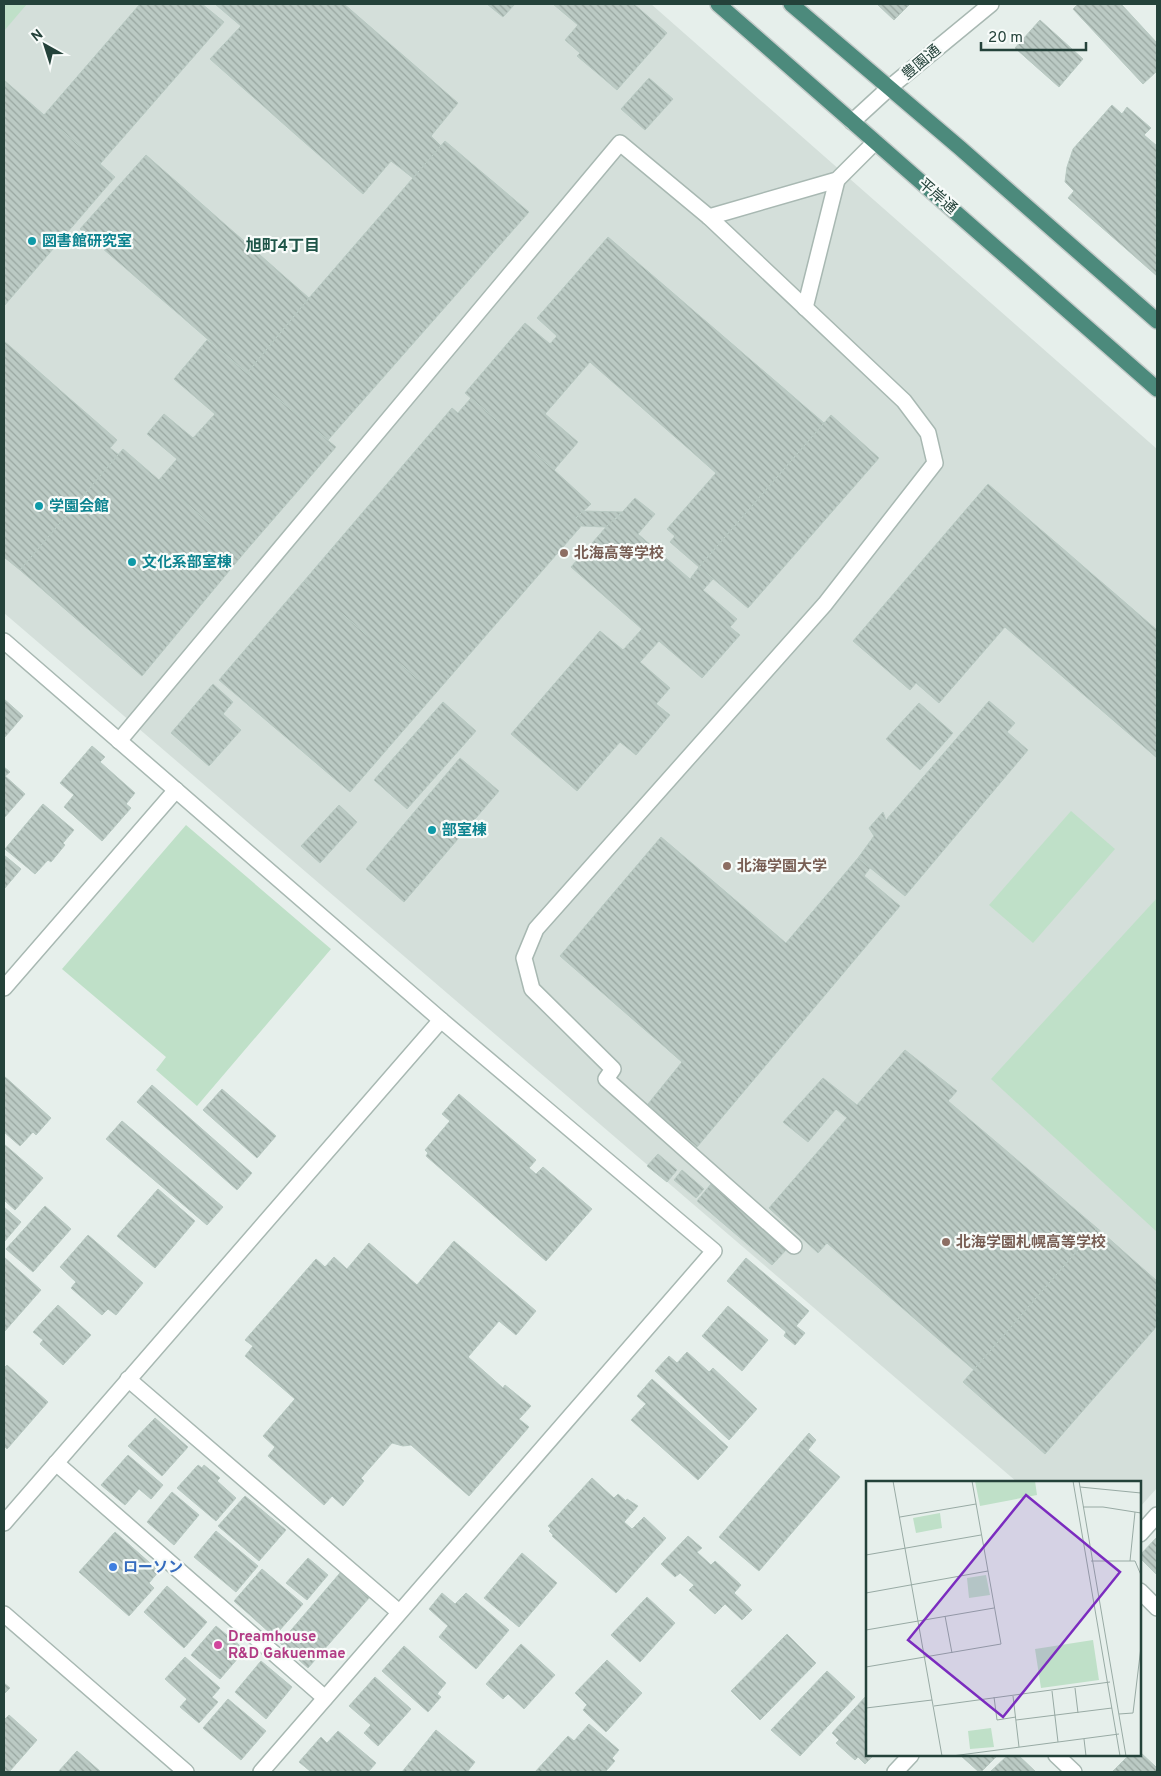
<svg xmlns="http://www.w3.org/2000/svg" width="1161" height="1776" viewBox="0 0 1161 1776" font-family="Overpass,'Noto Sans JP',sans-serif">
	<style>
		.built { fill: #d4dfda }
		.grass { fill: #bfe0c8 }
		.building { fill: url(#building-back-hatch); stroke: #b8c9c2 }
		.lines { fill: none; stroke-linecap: round; stroke-linejoin: round }
		.service-casing { stroke: #a8b8b2; stroke-width: 18 }
		.minor-casing { stroke: #a8b8b2; stroke-width: 18 }
		.tertiary-casing { stroke: #a8b8b2; stroke-width: 18 }
		.trunk-casing { stroke: #c2cac8; stroke-width: 18 }
		.service { stroke: #fff; stroke-width: 15 }
		.minor { stroke: #fff; stroke-width: 15 }
		.tertiary { stroke: #fff; stroke-width: 15 }
		.trunk { stroke: #4c8a7c; stroke-width: 15 }
		.culture-dot { fill: #0f9aa8; stroke: #f7fbf9; stroke-width: 2 }
		.education-dot { fill: #8d6e63; stroke: #f7fbf9; stroke-width: 2 }
		.shop-dot { fill: #3f7fe0; stroke: #f7fbf9; stroke-width: 2 }
		.hotel-dot { fill: #d1479c; stroke: #f7fbf9; stroke-width: 2 }
		.labels { text-anchor: middle; stroke-width: 4.5; stroke-linejoin: round; paint-order: stroke }
		.street-label { font-size: 15px; fill: #24423a; stroke: #f7fbf9 }
		.culture-label { font-size: 15px; font-weight: bold; fill: #0d838f; stroke: #f7fbf9; text-anchor: start }
		.education-label { font-size: 15px; font-weight: bold; fill: #785e54; stroke: #f7fbf9; text-anchor: start }
		.shop-label { font-size: 15px; font-weight: bold; fill: #366cbe; stroke: #f7fbf9; text-anchor: start }
		.hotel-label { font-size: 15px; font-weight: bold; fill: #b23c85; stroke: #f7fbf9; text-anchor: start }
		.neighbourhood-label { font-size: 16px; font-weight: bold; fill: #1f5548; stroke: #f7fbf9 }
		.inset-road { fill: none; stroke: #98aaa4; stroke-width: 1 }
		.view { fill: #7b2cbf; fill-opacity: 0.15; stroke: #7b2cbf; stroke-width: 2.5 }
		.inset-edge { fill: none; stroke: #24423a; stroke-width: 2.5 }
	</style>
	<defs>
		<pattern id="building-back-hatch" width="6" height="6" patternUnits="userSpaceOnUse" patternTransform="scale(1.25)"><rect width="6" height="6" fill="#bbcac4"/><path d="M-1 5l2 2M0 0l6 6M5-1l2 2" fill="none" stroke="#98a6a0"/></pattern>
	</defs>
	<rect width="100%" height="100%" fill="#e6efeb"/>
	<path class="built" d="M4,4H651L1157,449V1488L1140,1507V1482H1017L4,613Z"/>
	<g class="grass">
		<path d="M4,4H27L4,31Z"/>
		<path d="M1071,811L1115,849L1033,943L989,905Z"/>
		<path d="M186,825L331,949L197,1106L156,1070L166,1057L62,969Z"/>
		<path d="M1157,898V1232L991,1079Z"/>
	</g>
	<g class="building">
		<path d="M140,4H202L224,22L100,164L44,115Z"/>
		<path d="M215,4H344L458,103L431,136L441,146L413,178L391,161L363,194L210,59L241,26Z"/>
		<path d="M487,4H515L503,17Z"/>
		<path d="M553,4H634L667,33L617,90L577,56L580,53L565,40L578,25Z"/>
		<path d="M877,4H910L894,20Z"/>
		<path d="M1078,4H1121L1157,43V71L1143,84L1073,9Z"/>
		<path d="M1040,20L1083,59L1059,87L1015,48Z"/>
		<path d="M649,78L673,99L645,130L621,109Z"/>
		<path d="M4,80L115,177L4,306Z"/>
		<path d="M1112,105L1122,114L1127,107L1151,128L1144,135L1157,146V276L1068,198L1074,191L1065,182L1067,167L1073,149Z"/>
		<path d="M445,141L529,212L328,440L247,373L309,298Z"/>
		<path d="M146,155L309,298L247,373L80,229Z"/>
		<path d="M608,237L824,423L699,567L670,542L675,536L667,529L716,473L590,362L545,414L578,442L554,470L465,393L525,323L550,344L557,336L537,318Z"/>
		<path d="M207,340L336,447L244,553L159,480L177,459L147,434L164,414L193,438L215,414L174,379Z"/>
		<path d="M4,341L117,440L110,448L119,455L20,570L4,557Z"/>
		<path d="M471,398L554,470L591,504L576,518L583,524L435,694L304,581L452,408L458,413Z"/>
		<path d="M831,415L879,458L748,608L699,567Z"/>
		<path d="M123,449L244,553L142,676L20,570Z"/>
		<path d="M988,484L1157,630V758L1005,627L939,703L916,683L910,690L853,641Z"/>
		<path d="M635,498L655,514L638,534L690,579L699,567L713,579L703,590L737,619L730,627L740,635L702,678L659,641L640,662L670,688L656,704L670,715L636,755L620,742L577,791L511,734L600,631L623,650L642,629L571,567L614,518L615,520Z"/>
		<path d="M583,511L622,512L606,527L582,526L583,524L576,518Z"/>
		<path d="M304,581L435,694L350,792L219,680Z"/>
		<path d="M213,684L233,702L223,714L241,730L209,766L171,733Z"/>
		<path d="M4,699L23,716L4,738Z"/>
		<path d="M989,701L1015,723L1007,732L1028,750L905,896L858,858L874,836L869,828L883,812L886,820Z"/>
		<path d="M443,702L476,731L407,809L374,780Z"/>
		<path d="M919,703L953,733L920,770L886,739Z"/>
		<path d="M92,746L105,757L100,762L135,793L126,804L131,808L102,841L64,807L74,795L60,783Z"/>
		<path d="M460,758L499,791L404,902L366,869Z"/>
		<path d="M4,767L10,772L5,776L25,794L4,818Z"/>
		<path d="M43,804L74,830L63,843L65,845L51,862L48,860L35,874L5,849Z"/>
		<path d="M339,805L357,822L320,863L301,846Z"/>
		<path d="M661,837L786,943L858,858L870,868L864,876L900,906L697,1147L648,1104L682,1062L560,956Z"/>
		<path d="M4,855L21,869L4,889Z"/>
		<path d="M905,1050L957,1091L948,1101L1097,1228L974,1370L827,1243L818,1253L769,1208L847,1118L836,1109L808,1142L783,1122L823,1078L857,1105Z"/>
		<path d="M4,1076L51,1118L36,1135L33,1132L20,1146L4,1132Z"/>
		<path d="M152,1085L252,1173L237,1190L137,1102Z"/>
		<path d="M222,1089L276,1136L257,1158L203,1110Z"/>
		<path d="M459,1094L536,1160L529,1168L536,1174L543,1167L592,1209L546,1261L426,1156L428,1153L425,1150L450,1121L442,1114Z"/>
		<path d="M122,1121L223,1207L207,1225L106,1139Z"/>
		<path d="M4,1144L43,1178L15,1210L4,1200Z"/>
		<path d="M658,1154L677,1170L667,1182L647,1166Z"/>
		<path d="M682,1170L704,1189L696,1198L674,1180Z"/>
		<path d="M711,1184L787,1249L772,1265L697,1201Z"/>
		<path d="M158,1189L195,1221L155,1268L117,1236Z"/>
		<path d="M45,1206L71,1229L33,1272L6,1249Z"/>
		<path d="M4,1207L21,1222L4,1242Z"/>
		<path d="M1097,1228L1157,1281V1326L1045,1454L963,1382Z"/>
		<path d="M88,1235L143,1283L116,1315L108,1309L102,1315L71,1288L76,1282L60,1267Z"/>
		<path d="M454,1241L536,1311L516,1335L499,1321L468,1357L503,1388L505,1385L531,1406L519,1419L529,1427L469,1496L411,1445L403,1446L392,1443L361,1478L364,1481L343,1506L332,1496L324,1505L268,1456L275,1447L263,1436L295,1399L245,1356L253,1346L245,1340L316,1259L325,1267L334,1257L347,1269L369,1243L417,1285Z"/>
		<path d="M4,1257L41,1290L4,1332Z"/>
		<path d="M746,1258L809,1311L796,1326L805,1333L795,1345L784,1336L786,1332L727,1281Z"/>
		<path d="M58,1305L91,1335L63,1365L40,1344L43,1340L33,1332Z"/>
		<path d="M728,1306L768,1340L742,1371L702,1336Z"/>
		<path d="M687,1352L709,1372L713,1368L757,1409L729,1440L655,1371L669,1356L677,1363Z"/>
		<path d="M7,1365L48,1402L7,1449L4,1446V1368Z"/>
		<path d="M652,1379L728,1447L698,1480L631,1420L646,1404L637,1396Z"/>
		<path d="M155,1418L188,1447L162,1476L128,1446Z"/>
		<path d="M809,1433L816,1440L808,1450L840,1477L759,1571L719,1537Z"/>
		<path d="M128,1455L163,1485L151,1499L139,1489L125,1505L101,1485Z"/>
		<path d="M198,1465L202,1468L204,1465L220,1478L217,1481L236,1498L216,1521L177,1488Z"/>
		<path d="M592,1478L614,1498L618,1494L626,1501L627,1499L638,1506L624,1522L632,1529L644,1517L666,1538L616,1593L552,1536L553,1535L549,1531L551,1529L548,1526Z"/>
		<path d="M172,1492L199,1515L174,1545L147,1522Z"/>
		<path d="M245,1496L286,1530L259,1561L218,1526Z"/>
		<path d="M216,1531L258,1566L236,1592L194,1557Z"/>
		<path d="M115,1532L159,1571L149,1583L154,1588L129,1616L79,1572Z"/>
		<path d="M688,1536L702,1548L697,1552L711,1565L715,1561L741,1585L734,1593L752,1610L742,1620L725,1604L715,1614L689,1590L694,1585L680,1573L675,1577L661,1564Z"/>
		<path d="M1157,1537V1575L1140,1558V1555Z"/>
		<path d="M522,1553L557,1583L519,1627L484,1598Z"/>
		<path d="M308,1558L328,1575L307,1600L286,1583Z"/>
		<path d="M262,1569L303,1604L278,1632L274,1628L270,1633L234,1601Z"/>
		<path d="M340,1573L369,1598L308,1668L280,1643Z"/>
		<path d="M167,1586L207,1622L184,1648L144,1612Z"/>
		<path d="M442,1593L455,1604L466,1593L509,1630L476,1669L439,1637L448,1626L429,1609Z"/>
		<path d="M647,1597L675,1623L640,1662L611,1635Z"/>
		<path d="M216,1626L245,1650L220,1679L191,1655Z"/>
		<path d="M787,1634L816,1663L760,1720L731,1691Z"/>
		<path d="M521,1644L555,1675L524,1709L508,1694L503,1699L486,1684Z"/>
		<path d="M404,1646L446,1683L437,1694L441,1697L428,1712L382,1671Z"/>
		<path d="M185,1657L220,1688L212,1697L218,1702L199,1723L180,1707L187,1699L165,1679Z"/>
		<path d="M607,1660L642,1693L606,1732L583,1710L587,1705L575,1693Z"/>
		<path d="M261,1661L292,1687L266,1719L235,1692Z"/>
		<path d="M827,1671L855,1697L800,1756L771,1730Z"/>
		<path d="M375,1677L411,1709L378,1746L364,1733L371,1725L349,1706Z"/>
		<path d="M4,1683L10,1688L4,1694Z"/>
		<path d="M867,1695V1755H874L865,1764L858,1757L855,1760L836,1743L839,1740L832,1733Z"/>
		<path d="M228,1699L266,1731L241,1760L203,1728Z"/>
		<path d="M9,1715L37,1740L9,1772H4V1720Z"/>
		<path d="M589,1724L619,1750L612,1758L615,1761L605,1772H535L568,1736L574,1741Z"/>
		<path d="M436,1730L475,1762L467,1772H402Z"/>
		<path d="M338,1731L376,1763L368,1772H309L310,1771L299,1762L321,1737L327,1743Z"/>
		<path d="M77,1751L101,1772H58Z"/>
		<path d="M1140,1752L1157,1768V1772H1112L1129,1755H1140Z"/>
		<path d="M960,1755H998L981,1772H979Z"/>
		<path d="M1008,1755H1018L1036,1772H990Z"/>
	</g>
	<g class="lines">
		<g class="service-casing">
			<g id="service">
				<path d="M709,217L837,180L875,142"/>
				<path d="M805,308L837,180"/>
				<path d="M119,741L620,143L709,217L904,401L928,433L935,463L825,604L536,929L524,958L532,989L613,1069L606,1079L794,1246"/>
				<path d="M56,1463L325,1698"/>
			</g>
		</g>
		<g class="minor-casing">
			<g id="minor">
				<path d="M4,641L441,1020L714,1251L261,1772"/>
				<path d="M4,988L176,790"/>
				<path d="M128,1379L399,1612"/>
				<path d="M4,1523L441,1020"/>
				<path d="M1140,1534L1157,1515"/>
				<path d="M1140,1591L1157,1608"/>
				<path d="M4,1614L186,1772"/>
				<path d="M1056,1755L1074,1772"/>
				<path d="M895,1772L911,1755"/>
			</g>
		</g>
		<g class="tertiary-casing">
			<path id="tertiary" d="M852,122L889,88L991,4"/>
		</g>
		<g class="trunk-casing">
			<g id="trunk">
				<path d="M718,4L1157,389"/>
				<path d="M791,4L960,148L1157,321"/>
			</g>
		</g>
		<use href="#service" class="service"/>
		<use href="#minor" class="minor"/>
		<use href="#tertiary" class="tertiary"/>
		<use href="#trunk" class="trunk"/>
	</g>
	<g class="culture-dot">
		<circle cx="32" cy="241" r="5"/>
		<circle cx="39" cy="506" r="5"/>
		<circle cx="132" cy="562" r="5"/>
		<circle cx="432" cy="830" r="5"/>
	</g>
	<g class="education-dot">
		<circle cx="564" cy="553" r="5"/>
		<circle cx="727" cy="866" r="5"/>
		<circle cx="946" cy="1242" r="5"/>
	</g>
	<circle class="shop-dot" cx="113" cy="1567" r="5"/>
	<circle class="hotel-dot" cx="218" cy="1645" r="5"/>
	<g class="labels">
		<g class="street-label">
			<text transform="translate(921 62) rotate(-40)" y="5">豊園通</text>
			<text transform="translate(938 196) rotate(41)" y="5">平岸通</text>
		</g>
		<g class="culture-label">
			<text x="42" y="246">図書館研究室</text>
			<text x="49" y="511">学園会館</text>
			<text x="142" y="567">文化系部室棟</text>
			<text x="442" y="835">部室棟</text>
		</g>
		<g class="education-label">
			<text x="574" y="558">北海高等学校</text>
			<text x="737" y="871">北海学園大学</text>
			<text x="956" y="1247">北海学園札幌高等学校</text>
		</g>
		<g class="shop-label">
			<text x="123" y="1572">ローソン</text>
		</g>
		<g class="hotel-label">
			<text x="228" y="1641">Dreamhouse<tspan x="228" dy="17">R&amp;D Gakuenmae</tspan></text>
		</g>
		<g class="neighbourhood-label">
			<text x="283" y="251">旭町4丁目</text>
		</g>
	</g>
	<g transform="translate(866 1481)">
		<rect width="275" height="275" fill="#e6efeb"/>
		<path d="M109,0H169L171,14L114,25ZM120,94L124,114L103,117L101,97ZM227,159L233,199L175,207L169,168Z" fill="#bfe0c8"/>
		<path d="M74,32L76,47L50,52L47,37ZM125,247L128,266L104,268L102,250Z" fill="#bfe0c8"/>
		<path class="inset-road" d="M27,0L76,275M207,0L254,275M213,0L260,275M214,6L275,12M217,26H237L275,32M34,36L110,23M0,74L115,54M225,80H269L275,94M264,80L269,31M0,112L122,90M79,135L86,172M0,149L128,127M0,186L135,163L106,0M209,207L212,232M186,210L192,261M147,215L153,266M128,216L131,239L150,236M68,225L244,201M0,227L66,219M253,233L267,232L275,166M150,239L246,227M218,258L220,275M86,275L253,253"/>
		<path class="view" d="M160,14L254,91L137,236L42,159Z"/>
		<rect width="275" height="275" class="inset-edge"/>
	</g>
	<rect width="1161" height="1776" fill="none" stroke="#24423a" stroke-width="10"/>
	<g transform="translate(45 45) rotate(321)" stroke="#f7fbf9" stroke-width="4" paint-order="stroke">
	<path d="M0-4L9 19L0 12L-9 19Z" fill="#24423a"/>
	<text y="-8" font-size="14" font-weight="bold" text-anchor="middle" fill="#24423a">N</text>
	</g>
	<path d="M981 42v8h105v-8" fill="none" stroke="#24423a" stroke-width="2.5"/>
	<text x="988" y="42" font-size="15" fill="#24423a" stroke="#f7fbf9" stroke-width="4" paint-order="stroke">20 m</text>
</svg>
